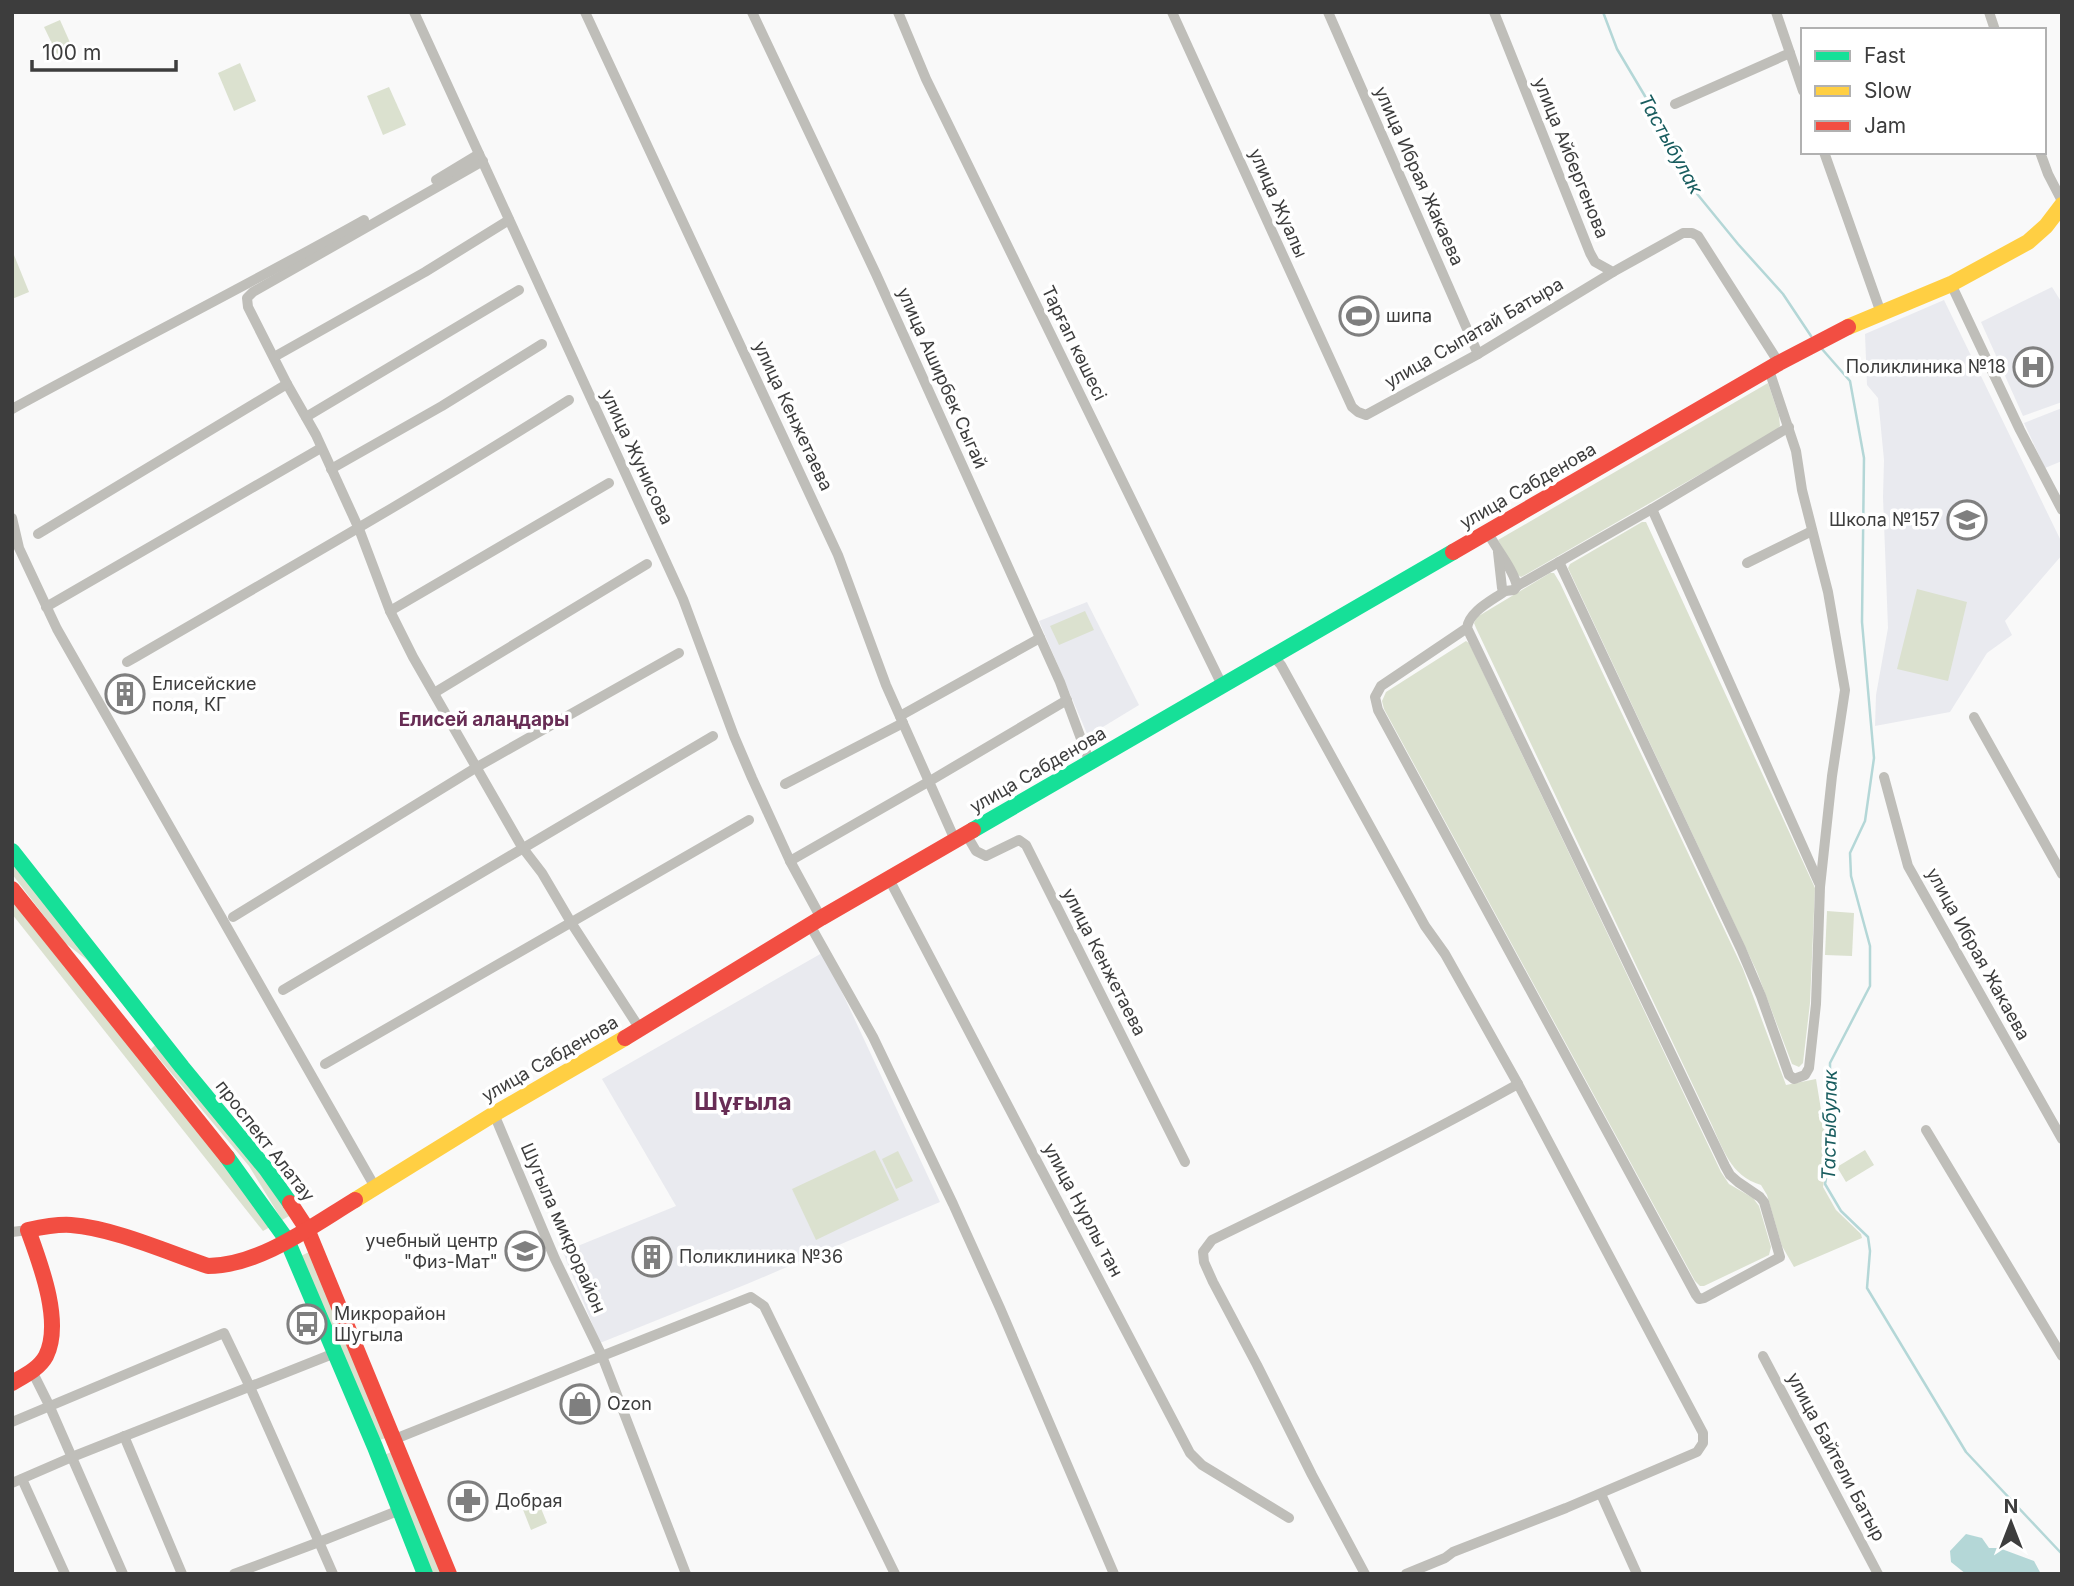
<svg xmlns="http://www.w3.org/2000/svg" width="2074" height="1586" viewBox="0 0 2074 1586" font-family="Inter,sans-serif">
	<style>
		.built { fill: #e9eaef }
		.green { fill: #dbe1cf }
		.water { fill: #b4d7d7 }
		.lines { fill: none; stroke-linecap: round; stroke-linejoin: round }
		.stream { stroke: #b4d7d7; stroke-width: 2.5 }
		.street { stroke: #bfbeb9; stroke-width: 10 }
		.fast { stroke: #16e098; stroke-width: 16 }
		.slow { stroke: #ffcf43; stroke-width: 16 }
		.jam { stroke: #f24e42; stroke-width: 16 }
		.labels { text-anchor: middle; stroke-width: 7; stroke-linejoin: round; paint-order: stroke }
		.street-label { font-size: 18px; fill: #3d3d3d; stroke: #fff }
		.poi-label { font-size: 18px; fill: #3d3d3d; stroke: #fff; text-anchor: start }
		.water-label { font-size: 19px; font-style: italic; fill: #195d5f; stroke: #fff }
		.neighbourhood-label { font-size: 19px; font-weight: bold; fill: #682d55; stroke: #fff }
		.district-label { font-size: 24px; font-weight: bold; fill: #682d55; stroke: #fff }
	</style>
	<rect width="100%" height="100%" fill="#f9f9f9"/>
	<g class="built">
		<path d="M2052,287L2062,303V402L2023,416L1981,322Z"/>
		<path d="M1944,300L2062,543V555L2005,621L2012,635L1987,653L1950,712L1875,726L1876,695L1888,628L1883,497L1884,460L1878,398L1867,385L1865,334Z"/>
		<path d="M2062,408V461L2045,468L2024,423Z"/>
		<path d="M1087,602L1139,705L1088,736L1039,621Z"/>
		<path d="M822,953L826,958L940,1202L747,1284L600,1343L563,1252L676,1206L602,1079Z"/>
	</g>
	<g class="green">
		<path d="M60,20L72,47L57,54L44,27Z"/>
		<path d="M240,63L256,101L234,111L218,73Z"/>
		<path d="M389,87L406,125L383,135L367,96Z"/>
		<path d="M14,255L29,292L12,299V256Z"/>
		<path d="M1768,383L1779,416L1780,426L1777,430L1525,575L1521,577L1518,575L1498,540Z"/>
		<path d="M1642,522H1646L1815,888L1810,1003L1803,1063L1799,1067L1792,1064L1757,972L1568,568L1570,564Z"/>
		<path d="M1550,573H1554L1560,583L1743,969L1786,1085L1816,1079L1828,1153L1823,1187L1836,1210L1861,1234L1862,1238L1794,1267L1782,1246L1767,1195L1761,1185C1730,1176 1723,1148 1710,1121L1476,628L1474,623L1477,617Z"/>
		<path d="M1917,589L1967,602L1948,681L1897,669Z"/>
		<path d="M1085,611L1094,630L1059,645L1050,626Z"/>
		<path d="M1466,641L1469,643L1721,1172L1729,1184L1753,1198L1759,1206L1771,1247L1769,1255L1704,1286H1700L1695,1281L1384,709L1382,701L1386,692Z"/>
		<path d="M12,860L144,1031L87,960L64,942L12,874Z"/>
		<path d="M12,901L244,1190L270,1227L263,1231L12,914Z"/>
		<path d="M1827,911L1854,913L1852,956L1825,955Z"/>
		<path d="M156,1044L256,1163L291,1215L282,1220L249,1166L151,1049Z"/>
		<path d="M875,1150L899,1200L816,1240L792,1189Z"/>
		<path d="M1865,1150L1874,1165L1846,1182L1837,1167Z"/>
		<path d="M898,1151L913,1181L896,1189L882,1159Z"/>
		<path d="M311,1251L386,1438L379,1440L301,1256Z"/>
		<path d="M394,1451L443,1574H432L384,1455Z"/>
		<path d="M536,1496L547,1523L531,1530L520,1502Z"/>
	</g>
	<path class="water" d="M1966,1534L1982,1538L1989,1548H1999L2034,1561L2041,1574H1966L1951,1562L1950,1551Z"/>
	<g class="lines">
		<g class="stream">
			<path d="M1603,12L1617,49L1655,113L1689,184L1738,244L1783,294L1811,336"/>
			<path d="M1822,349L1850,381L1864,458L1862,622L1874,758L1865,821L1850,853L1851,876L1870,946V986L1830,1063V1157L1825,1184L1841,1211L1868,1237L1870,1251L1867,1288L1966,1452L2062,1554"/>
		</g>
		<g class="street">
			<path d="M414,12L683,599L734,736L752,778L790,861L821,918"/>
			<path d="M585,12L838,555L886,685L955,840"/>
			<path d="M752,12L876,274L1060,682L1090,763"/>
			<path d="M898,12L926,79L1223,687"/>
			<path d="M1172,12L1352,407L1358,412L1366,415L1478,354L1613,272"/>
			<path d="M1328,12L1478,354"/>
			<path d="M1494,12L1590,253L1595,262L1613,272L1683,233H1692L1698,236L1779,363"/>
			<path d="M1776,12L1803,91"/>
			<path d="M1989,12L1995,30"/>
			<path d="M1675,104L1790,53"/>
			<path d="M1824,152L1881,313"/>
			<path d="M2040,152L2048,174L2062,201"/>
			<path d="M483,161L253,292L247,298L248,307L287,384L316,435L359,529L390,611L413,657L522,847L542,873L572,924L640,1029"/>
			<path d="M436,180L479,154"/>
			<path d="M1951,284L2020,430L2062,510"/>
			<path d="M274,357L425,272L509,220"/>
			<path d="M12,409C129,345 248,285 364,220"/>
			<path d="M306,417L519,290"/>
			<path d="M331,469L442,406L542,344"/>
			<path d="M1652,509L1819,883"/>
			<path d="M12,518L19,548L57,629L375,1187"/>
			<path d="M1487,531C1496,549 1513,568 1517,586"/>
			<path d="M38,534L287,384"/>
			<path d="M1498,552L1502,588L1505,591L1514,590L1517,586L1652,509L1789,427"/>
			<path d="M1559,562L1741,949L1761,996L1789,1075L1794,1079L1805,1075L1809,1068L1816,1004L1820,887L1832,776L1845,690L1828,592L1802,490L1796,451L1769,370"/>
			<path d="M1747,563L1812,531"/>
			<path d="M46,607L321,448"/>
			<path d="M390,611L609,483"/>
			<path d="M1467,628L1725,1166L1730,1175L1738,1182L1760,1197L1764,1202L1780,1257L1704,1298L1699,1299L1696,1295L1378,710L1375,697L1381,686L1467,628C1469,611 1493,600 1505,591"/>
			<path d="M1274,657L1281,665L1425,926L1445,954L1518,1084L1703,1433V1443L1697,1452L1566,1508L1453,1552L1445,1558L1406,1574"/>
			<path d="M127,662C275,576 424,492 569,400"/>
			<path d="M434,693L647,564"/>
			<path d="M900,716L1040,638"/>
			<path d="M1974,717L2062,874"/>
			<path d="M1884,777L1908,866L2062,1139"/>
			<path d="M785,784L903,723"/>
			<path d="M966,834L976,851L986,856L1019,840L1026,845L1185,1162"/>
			<path d="M790,861L935,778L1067,700"/>
			<path d="M889,879L1190,1453L1202,1465L1289,1518"/>
			<path d="M233,917L477,767L679,653"/>
			<path d="M810,925L873,1037L953,1204L1000,1308L1114,1574"/>
			<path d="M283,990L713,736"/>
			<path d="M325,1064L749,820"/>
			<path d="M1926,1130L2062,1356"/>
			<path d="M12,1232L28,1230"/>
			<path d="M1763,1356L1878,1574"/>
			<path d="M32,1371L49,1405L123,1574"/>
			<path d="M12,1422L224,1333L250,1387L319,1542L234,1574"/>
			<path d="M124,1436L182,1574"/>
			<path d="M395,1439L602,1356L555,1259L494,1114"/>
			<path d="M22,1479L65,1574"/>
			<path d="M12,1483L72,1457L335,1353"/>
			<path d="M1601,1494L1637,1574"/>
			<path d="M333,1574L319,1542L400,1510"/>
			<path d="M686,1574L602,1356L751,1297L764,1306L895,1574"/>
			<path d="M1365,1574L1312,1475L1257,1365L1213,1282L1204,1262L1203,1252L1212,1240C1315,1190 1418,1140 1518,1084"/>
		</g>
		<g class="fast">
			<path d="M973,830L1453,552"/>
			<path d="M12,851L182,1067L266,1169L290,1203"/>
			<path d="M227,1157L287,1240L375,1447L425,1574"/>
		</g>
		<g class="slow">
			<path d="M1848,327L1951,284L2028,242L2046,226L2062,205"/>
			<path d="M355,1200L494,1114L625,1038"/>
		</g>
		<g class="jam">
			<path d="M1453,552L1779,363L1848,327"/>
			<path d="M12,889L227,1157"/>
			<path d="M625,1038L821,918L973,830"/>
			<path d="M290,1203L307,1229L449,1574"/>
			<path d="M12,1383C24,1376 39,1369 46,1356C63,1322 40,1263 28,1230C42,1227 57,1224 71,1225C113,1228 167,1252 208,1266C259,1266 312,1226 355,1200"/>
		</g>
	</g>
	<defs>
		<g id="stadium-ring" transform="scale(2.0125)"><circle r="9.5" fill="#fff" stroke="#7f7f7f" stroke-width="1.5"/><path d="M0-5a6.5 5 0 1 0 0 10a6.5 5 0 1 0 0-10ZM-3.5-1.8h7v3.6h-7Z" fill="#7f7f7f"/></g>
		<g id="hospital-ring" transform="scale(2.0125)"><circle r="9.5" fill="#fff" stroke="#7f7f7f" stroke-width="1.5"/><path d="M-5-5h3v3.5h4V-5h3V5h-3V1.5h-4V5h-3Z" fill="#7f7f7f"/></g>
		<g id="school-ring" transform="scale(2.0125)"><circle r="9.5" fill="#fff" stroke="#7f7f7f" stroke-width="1.5"/><path d="M0-5L7-2L0 1L-7-2ZM-4 1L0 2.5L4 1V4Q0 6-4 4Z" fill="#7f7f7f"/></g>
		<g id="building-ring" transform="scale(2.0125)"><circle r="9.5" fill="#fff" stroke="#7f7f7f" stroke-width="1.5"/><path d="M-4-6H4V6H1V3H-1V6H-4ZM-2.5-4.3h1.7v1.8h-1.7ZM.8-4.3h1.7v1.8H.8ZM-2.5-1h1.7V.8h-1.7ZM.8-1h1.7V.8H.8Z" fill="#7f7f7f"/></g>
		<g id="bus-ring" transform="scale(2.0125)"><circle r="9.5" fill="#fff" stroke="#7f7f7f" stroke-width="1.5"/><path d="M-5-6H5V4H4V6H2V4H-2V6H-4V4H-5ZM-3.5-4V0h7V-4ZM-3.5 1.2v1.5H-2V1.2ZM2 1.2v1.5H3.5V1.2Z" fill="#7f7f7f"/></g>
		<g id="shop-ring" transform="scale(2.0125)"><circle r="9.5" fill="#fff" stroke="#7f7f7f" stroke-width="1.5"/><path d="M-5-2.5h2.3a2.7 3.5 0 0 1 5.4 0H5L5.5 6h-11ZM-1.5-2.5h3a1.5 2.3 0 0 0-3 0Z" fill="#7f7f7f"/></g>
		<g id="pharmacy-ring" transform="scale(2.0125)"><circle r="9.5" fill="#fff" stroke="#7f7f7f" stroke-width="1.5"/><path d="M-2-6h4v4h4v4h-4v4h-4v-4h-4v-4h4Z" fill="#7f7f7f"/></g>
	</defs>
	<g fill-rule="evenodd">
		<use href="#stadium-ring" x="1359" y="316"/>
		<use href="#hospital-ring" x="2033" y="367"/>
		<use href="#school-ring" x="1967" y="520"/>
		<use href="#building-ring" x="125" y="694"/>
		<use href="#school-ring" x="525" y="1251"/>
		<use href="#building-ring" x="652" y="1257"/>
		<use href="#bus-ring" x="307" y="1324"/>
		<use href="#shop-ring" x="580" y="1404"/>
		<use href="#pharmacy-ring" x="468" y="1501"/>
	</g>
	<g class="labels">
		<g class="street-label">
			<text transform="translate(1571 158) rotate(68)" y="6">улица Айбергенова</text>
			<text transform="translate(1419 176) rotate(66)" y="6">улица Ибрая Жакаева</text>
			<text transform="translate(1278 203) rotate(66)" y="6">улица Жуалы</text>
			<text transform="translate(1474 333) rotate(-30)" y="6">улица Сыпатай Батыра</text>
			<text transform="translate(1074 343) rotate(64)" y="6">Тарғап көшесі</text>
			<text transform="translate(942 378) rotate(66)" y="6">улица Аширбек Сыгай</text>
			<text transform="translate(793 416) rotate(65)" y="6">улица Кенжетаева</text>
			<text transform="translate(637 457) rotate(65)" y="6">улица Жунисова</text>
			<text transform="translate(1528 486) rotate(-30)" y="6">улица Сабденова</text>
			<text transform="translate(1038 770) rotate(-30)" y="6">улица Сабденова</text>
			<text transform="translate(1978 954) rotate(61)" y="6">улица Ибрая Жакаева</text>
			<text transform="translate(1104 962) rotate(63)" y="6">улица Кенжетаева</text>
			<text transform="translate(550 1059) rotate(-30)" y="6">улица Сабденова</text>
			<text transform="translate(265 1141) rotate(52)" y="6">проспект Алатау</text>
			<text transform="translate(1083 1210) rotate(62)" y="6">улица Нурлы тан</text>
			<text transform="translate(563 1228) rotate(66)" y="6">Шугыла микрорайон</text>
			<text transform="translate(1836 1457) rotate(62)" y="6">улица Байтели Батыр</text>
		</g>
		<g class="poi-label">
			<text x="1386" y="322">шипа</text>
			<text x="2006" y="373" text-anchor="end">Поликлиника №18</text>
			<text x="1940" y="526" text-anchor="end">Школа №157</text>
			<text x="152" y="690">Елисейские<tspan x="152" dy="21">поля, КГ</tspan></text>
			<text x="498" y="1247" text-anchor="end">учебный центр<tspan x="498" dy="21">"Физ-Мат"</tspan></text>
			<text x="679" y="1263">Поликлиника №36</text>
			<text x="334" y="1320">Микрорайон<tspan x="334" dy="21">Шугыла</tspan></text>
			<text x="607" y="1410">Ozon</text>
			<text x="495" y="1507">Добрая</text>
		</g>
		<g class="water-label">
			<text transform="translate(1671 144) rotate(61)" y="7">Тастыбулак</text>
			<text transform="translate(1829 1125) rotate(-89)" y="7">Тастыбулак</text>
		</g>
		<g class="neighbourhood-label">
			<text x="484" y="726">Елисей алаңдары</text>
		</g>
		<g class="district-label">
			<text x="743" y="1110">Шұғыла</text>
		</g>
	</g>
	<rect width="2074" height="1586" fill="none" stroke="#3d3d3d" stroke-width="28"/>
	<rect x="1801" y="28" width="245" height="126" fill="#ffffff" stroke="#b1b1b1" stroke-width="2"/>
	<rect x="1815" y="51" width="35" height="10" fill="#16e098" stroke="#b1b1b1" stroke-width="2"/>
	<text x="1864" y="63" font-size="21" fill="#3d3d3d">Fast</text>
	<rect x="1815" y="86" width="35" height="10" fill="#ffcf43" stroke="#b1b1b1" stroke-width="2"/>
	<text x="1864" y="98" font-size="21" fill="#3d3d3d">Slow</text>
	<rect x="1815" y="121" width="35" height="10" fill="#f24e42" stroke="#b1b1b1" stroke-width="2"/>
	<text x="1864" y="133" font-size="21" fill="#3d3d3d">Jam</text>
	<g transform="translate(2011 1523)" stroke="#ffffff" stroke-width="5" paint-order="stroke">
	<path d="M0-5L12 26L0 18L-12 26Z" fill="#3d3d3d"/>
	<text y="-10" font-size="19" font-weight="bold" text-anchor="middle" fill="#3d3d3d">N</text>
	</g>
	<path d="M32 60v10h144v-10" fill="none" stroke="#3d3d3d" stroke-width="3.5"/>
	<text x="42" y="60" font-size="21" fill="#3d3d3d" stroke="#ffffff" stroke-width="5" paint-order="stroke">100 m</text>
</svg>
